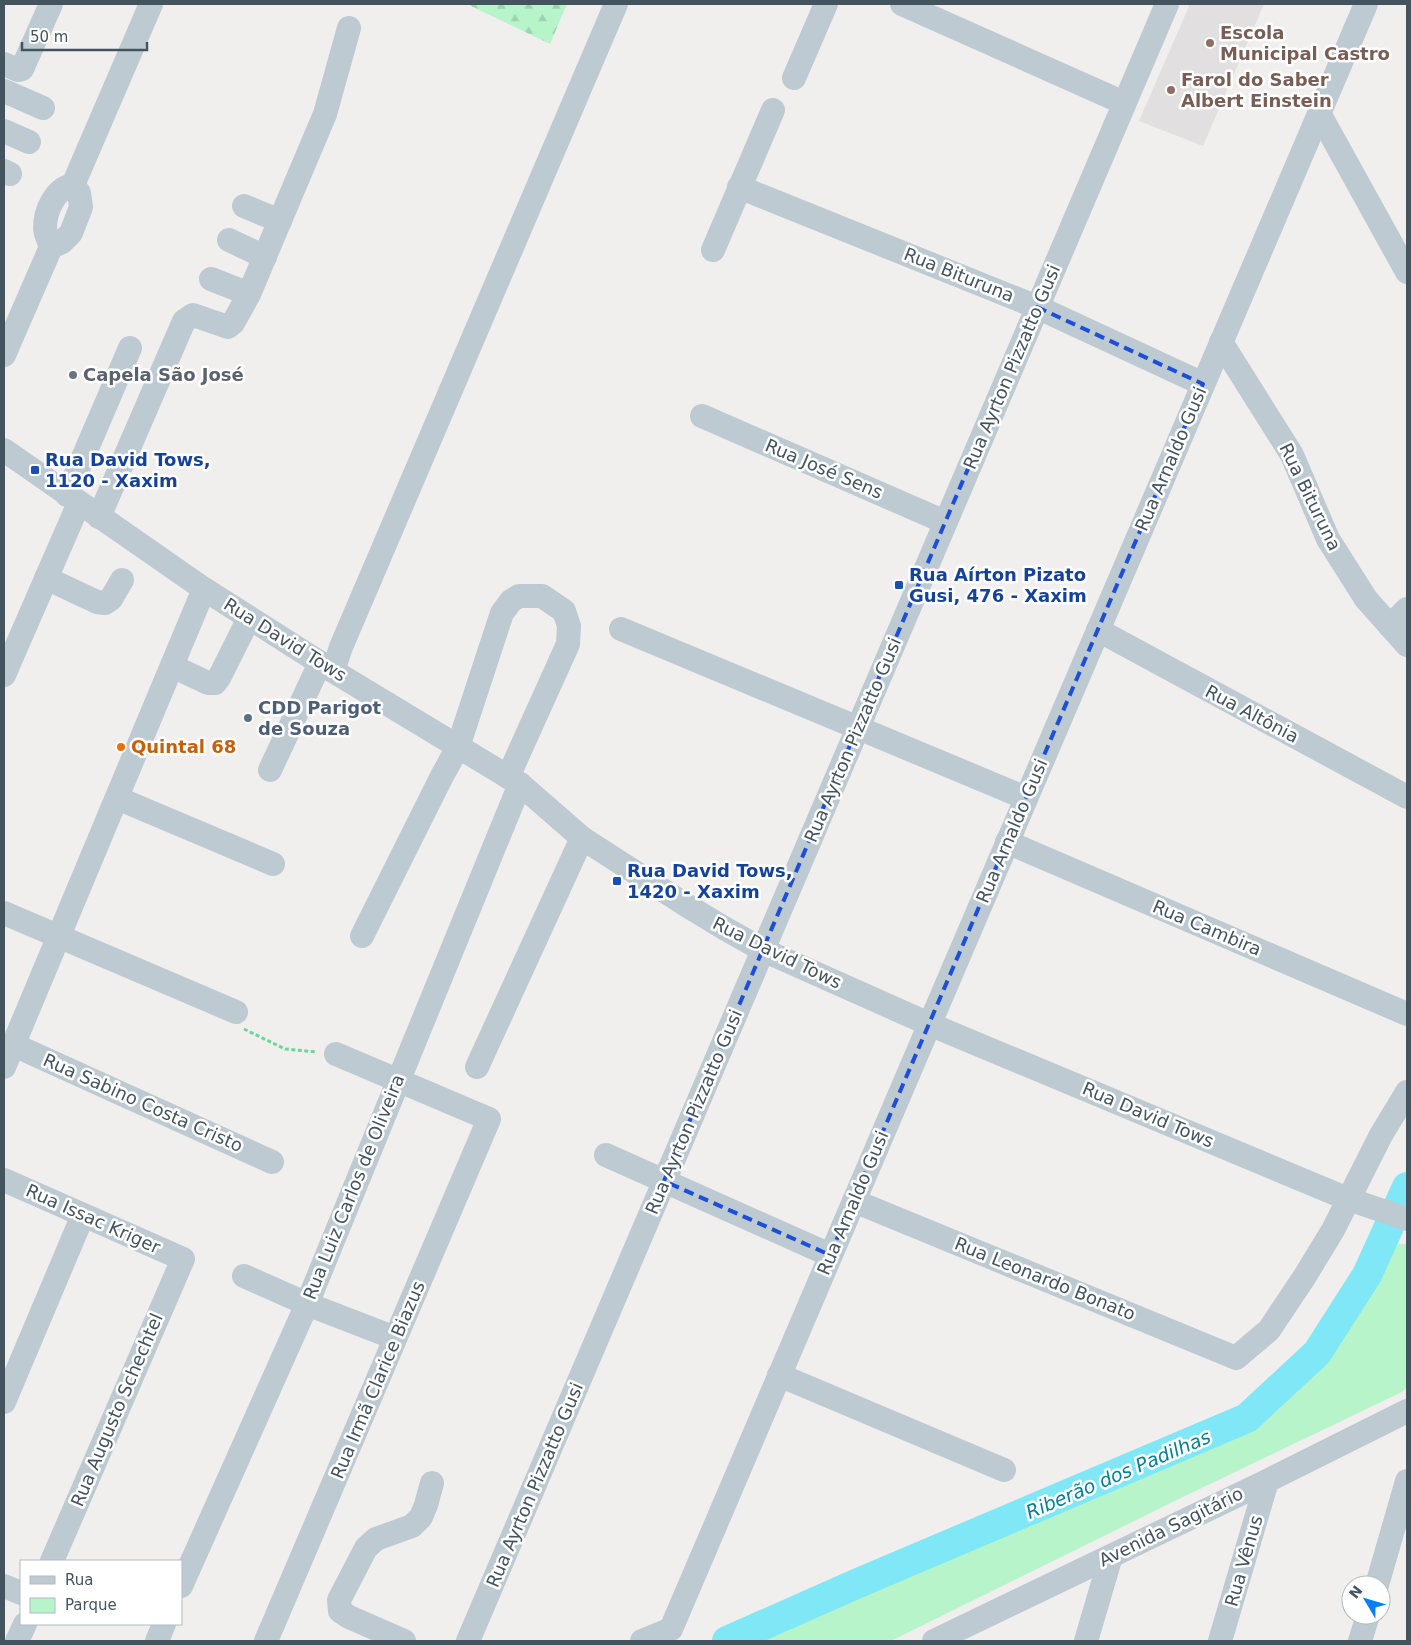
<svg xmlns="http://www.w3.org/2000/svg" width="1411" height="1645" viewBox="0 0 1411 1645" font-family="'DejaVu Sans',sans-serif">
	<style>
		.education { fill: #e2dfe0 }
		.forest { fill: url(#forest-firs) }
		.green { fill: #b7f4ca }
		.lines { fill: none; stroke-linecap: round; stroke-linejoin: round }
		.river { stroke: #7fe7f6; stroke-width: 30 }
		.path { stroke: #6bd699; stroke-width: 3; stroke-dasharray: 4 2.5; stroke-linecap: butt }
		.minor { stroke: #bdcad2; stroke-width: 24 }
		.marked { fill: none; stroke: #1d4ed8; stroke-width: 4; stroke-dasharray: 10 6; stroke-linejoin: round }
		.education-dot { fill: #8d6e63; stroke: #fff; stroke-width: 2 }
		.worship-dot { fill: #6b7280; stroke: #fff; stroke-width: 2 }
		.transit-dot { fill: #1a4fb4; stroke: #fff; stroke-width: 2 }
		.service-dot { fill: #5c6f8a; stroke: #fff; stroke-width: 2 }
		.food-dot { fill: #e8710a; stroke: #fff; stroke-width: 2 }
		.labels { text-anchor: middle; stroke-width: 5; stroke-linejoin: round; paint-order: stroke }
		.education-label { font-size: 18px; font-weight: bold; fill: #785e54; stroke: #fff; text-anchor: start }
		.street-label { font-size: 18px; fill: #44545e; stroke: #fff }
		.worship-label { font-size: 18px; font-weight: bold; fill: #5b616d; stroke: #fff; text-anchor: start }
		.transit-label { font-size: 18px; font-weight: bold; fill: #164399; stroke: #fff; text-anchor: start }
		.service-label { font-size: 18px; font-weight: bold; fill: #4e5e75; stroke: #fff; text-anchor: start }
		.food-label { font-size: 18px; font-weight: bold; fill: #c56008; stroke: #fff; text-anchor: start }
		.water-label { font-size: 19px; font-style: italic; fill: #038194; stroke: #fff }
	</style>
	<defs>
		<pattern id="forest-firs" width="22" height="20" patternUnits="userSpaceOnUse" patternTransform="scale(1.25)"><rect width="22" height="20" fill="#b7f4ca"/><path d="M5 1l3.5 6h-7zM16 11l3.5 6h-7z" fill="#9fd3b0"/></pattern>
	</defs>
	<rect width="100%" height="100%" fill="#f1eeee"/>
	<path class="education" d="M1190,4H1264L1203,146L1139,121Z"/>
	<path class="forest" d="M467,4H567L550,44Z"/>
	<path class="green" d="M1398,1244H1407V1387L1402,1392L1185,1496L891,1641H750L1003,1527L1240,1431L1276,1405L1319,1366L1334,1345L1359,1299Z"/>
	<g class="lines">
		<path class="river" d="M727,1641L856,1584L1247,1418L1317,1353L1367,1275L1407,1187"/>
		<path class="path" d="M244,1029L285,1049L317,1052"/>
		<g class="minor">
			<path d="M902,4L1124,103"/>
			<path d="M4,64L18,70L22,69L51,4"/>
			<path d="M794,78L826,4"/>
			<path d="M4,91L43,108"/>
			<path d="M1319,113L1407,272"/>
			<path d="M4,131L29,142"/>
			<path d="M4,171L10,174"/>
			<path d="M73,185L151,4"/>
			<path d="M73,185L79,193L81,207L71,233L62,242L51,247C49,241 45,234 45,228C45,211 55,188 73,185Z"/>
			<path d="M739,187L1037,307L1203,384"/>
			<path d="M244,206L280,221"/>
			<path d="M229,240L265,257"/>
			<path d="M713,250L773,110"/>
			<path d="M211,279L249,294"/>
			<path d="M1221,342L1292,455L1328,539L1366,599L1407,645"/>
			<path d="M4,355L51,247"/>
			<path d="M702,416L945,522"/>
			<path d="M4,450L204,589L333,671L520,784L582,838L686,905L724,928L763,950L929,1024L1348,1199L1407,1219"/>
			<path d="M67,495L130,348"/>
			<path d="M99,517L184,321L193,315L228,327L233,323L249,294L325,114L349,28"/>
			<path d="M46,578L97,602L105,603L111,599L122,580"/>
			<path d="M1390,626L1407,609"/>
			<path d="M621,629L1026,798"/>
			<path d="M1098,630L1407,797"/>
			<path d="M172,666L208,683H215L219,678L249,618"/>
			<path d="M333,671L341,647L616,4"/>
			<path d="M4,675L79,503"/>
			<path d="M270,770L320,663"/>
			<path d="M117,798L273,864"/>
			<path d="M1007,842L1407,1014"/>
			<path d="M4,913L236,1012"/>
			<path d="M362,936L442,776L458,747L502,613L511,601L519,596H542L564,611L569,626L568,644L508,777"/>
			<path d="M14,1045L272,1162"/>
			<path d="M4,1067L204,589"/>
			<path d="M477,1067L582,838"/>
			<path d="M606,1155L830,1255"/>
			<path d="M4,1180L183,1259L52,1561"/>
			<path d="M854,1201L1236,1358L1269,1330L1305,1276L1333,1230L1381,1135L1407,1092"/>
			<path d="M244,1276L307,1304L395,1338"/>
			<path d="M779,1375L1004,1470"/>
			<path d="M4,1402L83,1215"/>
			<path d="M1377,1585L1407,1481"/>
			<path d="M4,1586L21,1593"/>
			<path d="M181,1586L307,1304L520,784"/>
			<path d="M17,1641L25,1624"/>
			<path d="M157,1641L164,1624"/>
			<path d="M266,1641L489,1119L336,1054"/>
			<path d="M404,1641L349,1617L340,1611L339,1600L366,1548L376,1539L412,1526L421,1517L426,1505L432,1483"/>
			<path d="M468,1641L1167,4"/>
			<path d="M642,1641L671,1629L1366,4"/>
			<path d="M934,1641L1267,1481L1407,1411"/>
			<path d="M1086,1641L1111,1556"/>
			<path d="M1220,1641L1267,1481"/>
			<path d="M1360,1641L1368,1615"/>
		</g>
	</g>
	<path class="marked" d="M1037,307L1203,384L830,1255L664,1181Z"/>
	<g class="education-dot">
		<circle cx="1210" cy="43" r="5"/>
		<circle cx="1171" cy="90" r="5"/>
	</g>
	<circle class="worship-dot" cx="73" cy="375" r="5"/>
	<g class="transit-dot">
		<rect x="30" y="465" width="10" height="10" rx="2.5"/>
		<rect x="894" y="580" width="10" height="10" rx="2.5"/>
		<rect x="612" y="876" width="10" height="10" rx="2.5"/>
	</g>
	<circle class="service-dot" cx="248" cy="718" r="5"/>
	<circle class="food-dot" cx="121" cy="747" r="5"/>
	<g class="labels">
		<g class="education-label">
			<text x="1220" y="39">Escola<tspan x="1220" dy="21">Municipal Castro</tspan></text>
			<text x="1181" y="86">Farol do Saber<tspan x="1181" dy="21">Albert Einstein</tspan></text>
		</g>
		<g class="street-label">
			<text transform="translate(959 275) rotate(22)" y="6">Rua Bituruna</text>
			<text transform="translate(1012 367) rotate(-67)" y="6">Rua Ayrton Pizzatto Gusi</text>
			<text transform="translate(1171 459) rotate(-67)" y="6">Rua Arnaldo Gusi</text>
			<text transform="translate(824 469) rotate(23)" y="6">Rua José Sens</text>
			<text transform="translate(1310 497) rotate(64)" y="6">Rua Bituruna</text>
			<text transform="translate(285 640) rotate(32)" y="6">Rua David Tows</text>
			<text transform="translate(1252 714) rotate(28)" y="6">Rua Altônia</text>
			<text transform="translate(853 740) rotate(-67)" y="6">Rua Ayrton Pizzatto Gusi</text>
			<text transform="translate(1012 831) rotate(-67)" y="6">Rua Arnaldo Gusi</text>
			<text transform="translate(1207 928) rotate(23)" y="6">Rua Cambira</text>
			<text transform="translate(777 953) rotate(26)" y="6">Rua David Tows</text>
			<text transform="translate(143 1103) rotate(24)" y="6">Rua Sabino Costa Cristo</text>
			<text transform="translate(694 1112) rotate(-67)" y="6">Rua Ayrton Pizzatto Gusi</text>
			<text transform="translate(1148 1115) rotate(23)" y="6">Rua David Tows</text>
			<text transform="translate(354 1187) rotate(-68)" y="6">Rua Luiz Carlos de Oliveira</text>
			<text transform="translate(853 1203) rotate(-67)" y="6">Rua Arnaldo Gusi</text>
			<text transform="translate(93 1219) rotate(24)" y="6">Rua Issac Kriger</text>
			<text transform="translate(1045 1279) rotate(22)" y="6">Rua Leonardo Bonato</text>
			<text transform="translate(378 1380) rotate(-67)" y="6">Rua Irmã Clarice Biazus</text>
			<text transform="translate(117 1410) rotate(-67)" y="6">Rua Augusto Schechtel</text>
			<text transform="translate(535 1485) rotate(-67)" y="6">Rua Ayrton Pizzatto Gusi</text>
			<text transform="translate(1171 1527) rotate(-26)" y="6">Avenida Sagitário</text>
			<text transform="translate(1244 1561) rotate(-74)" y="6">Rua Vênus</text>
		</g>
		<g class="worship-label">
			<text x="83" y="381">Capela São José</text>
		</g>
		<g class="transit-label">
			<text x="45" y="466">Rua David Tows,<tspan x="45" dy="21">1120 - Xaxim</tspan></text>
			<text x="909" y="581">Rua Aírton Pizato<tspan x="909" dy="21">Gusi, 476 - Xaxim</tspan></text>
			<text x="627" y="877">Rua David Tows,<tspan x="627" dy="21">1420 - Xaxim</tspan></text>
		</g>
		<g class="service-label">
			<text x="258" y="714">CDD Parigot<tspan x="258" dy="21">de Souza</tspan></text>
		</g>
		<g class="food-label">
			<text x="131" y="753">Quintal 68</text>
		</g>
		<g class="water-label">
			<text transform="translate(1118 1474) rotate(-23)" y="7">Riberão dos Padilhas</text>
		</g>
	</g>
	<rect width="1411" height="1645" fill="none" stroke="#44545e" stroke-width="10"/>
	<rect x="20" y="1560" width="162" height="65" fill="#ffffff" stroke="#b4bbbf"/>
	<rect x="30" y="1576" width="25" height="8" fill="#bdcad2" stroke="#b4bbbf"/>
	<text x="65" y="1585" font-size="15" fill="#44545e">Rua</text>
	<rect x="30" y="1598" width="25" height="15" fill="#b7f4ca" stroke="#b4bbbf"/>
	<text x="65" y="1610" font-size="15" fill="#44545e">Parque</text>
	<g transform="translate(1366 1600) rotate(308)"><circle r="24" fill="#ffffff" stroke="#b4bbbf"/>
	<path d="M0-4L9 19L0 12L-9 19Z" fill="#0380f5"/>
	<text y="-8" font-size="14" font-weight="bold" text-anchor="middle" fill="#44545e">N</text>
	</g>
	<path d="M22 42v8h125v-8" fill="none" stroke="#44545e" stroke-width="2.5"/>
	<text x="30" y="42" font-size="15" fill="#44545e" stroke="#ffffff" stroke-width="4" paint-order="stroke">50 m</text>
</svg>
